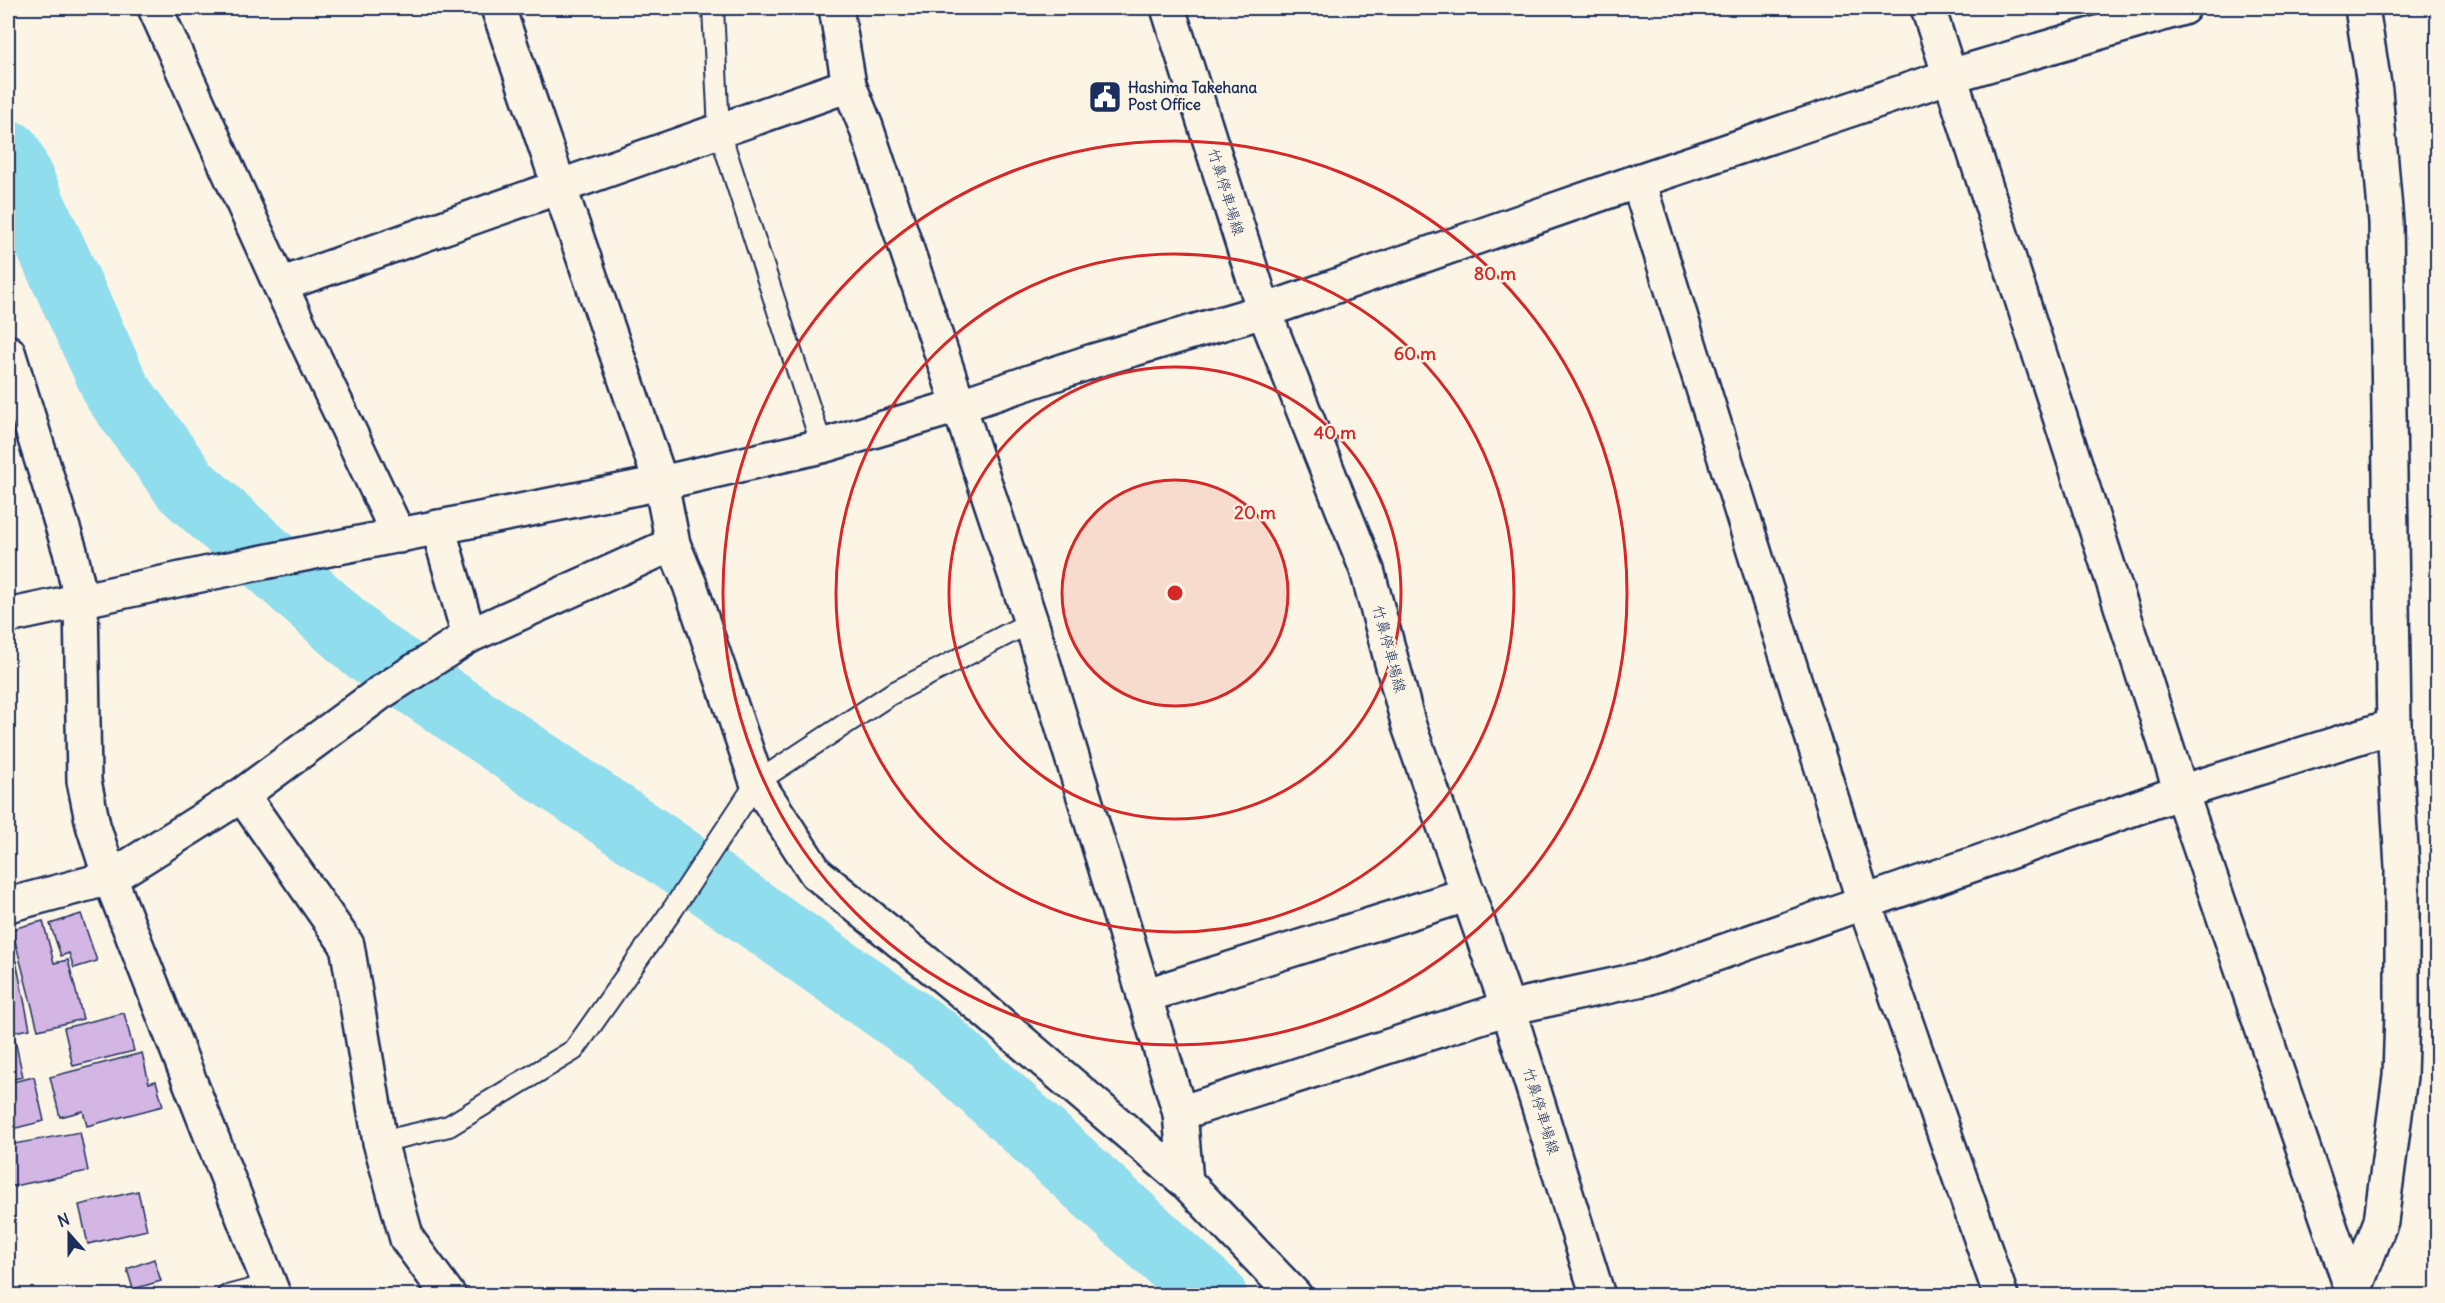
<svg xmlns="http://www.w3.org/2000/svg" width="2445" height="1303" viewBox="0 0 2445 1303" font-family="Delius,'Klee One',sans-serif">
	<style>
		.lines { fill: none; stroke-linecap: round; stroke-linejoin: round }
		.river { stroke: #90ddee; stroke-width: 68 }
		.building { fill: #d3b6e4; stroke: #1b2f5e; stroke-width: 1.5 }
		.lane-casing { stroke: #1b2f5e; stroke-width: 24 }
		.street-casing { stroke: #1b2f5e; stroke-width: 38 }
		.secondary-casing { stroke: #1b2f5e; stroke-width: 38 }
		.lane { stroke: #fcf5e5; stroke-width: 20 }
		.street { stroke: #fcf5e5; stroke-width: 33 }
		.secondary { stroke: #fcf5e5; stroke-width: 33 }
		.ring { fill: none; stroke: #d62828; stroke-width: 3 }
		.labels { text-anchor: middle; stroke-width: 4.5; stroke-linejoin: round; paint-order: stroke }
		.poi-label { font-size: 15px; font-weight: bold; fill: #1b2f5e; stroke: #fcf5e5; text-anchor: start }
		.street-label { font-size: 15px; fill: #1b2f5e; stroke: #fcf5e5 }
		.centre { fill: #d62828; stroke: #fcf5e5; stroke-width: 3 }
		.ring-label { font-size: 18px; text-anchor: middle; font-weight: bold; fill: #d62828; stroke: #fcf5e5; stroke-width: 4.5; stroke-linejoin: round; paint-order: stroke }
	</style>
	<rect width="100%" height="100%" fill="#fcf5e5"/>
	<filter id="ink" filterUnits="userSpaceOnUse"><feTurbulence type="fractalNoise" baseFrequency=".0167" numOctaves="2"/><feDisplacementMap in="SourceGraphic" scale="12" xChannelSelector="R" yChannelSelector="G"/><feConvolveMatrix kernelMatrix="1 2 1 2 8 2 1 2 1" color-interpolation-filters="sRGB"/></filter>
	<g filter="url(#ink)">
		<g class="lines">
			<path class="river" d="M8,154L117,391L186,486L366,648L660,848L934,1040L1213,1296"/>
		</g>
		<g class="building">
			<path d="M81,914L97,961L74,968L69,953L61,956L50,924Z"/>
			<path d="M43,921L54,963L68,960L83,1019L38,1030L12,929Z"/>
			<path d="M16,961L30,1029L8,1033V963Z"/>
			<path d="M124,1013L134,1051L73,1066L64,1028Z"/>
			<path d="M14,1035L23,1077L8,1080V1037Z"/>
			<path d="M142,1053L149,1083L156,1081L163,1106L87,1126L83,1111L60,1117L50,1077Z"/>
			<path d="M34,1077L44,1121L8,1130V1083Z"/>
			<path d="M80,1132L88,1171L9,1187L8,1145Z"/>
			<path d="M138,1191L147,1230L88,1244L79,1205Z"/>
			<path d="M154,1259L161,1281L133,1289L127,1269Z"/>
		</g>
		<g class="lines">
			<g class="lane-casing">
				<g id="lane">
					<path d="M713,8L719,130L822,446"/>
					<path d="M380,1142L449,1126L574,1050L673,909L757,782L891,694L1031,622"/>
					<path d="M227,1296L269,1285"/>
				</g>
			</g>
			<g class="street-casing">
				<g id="street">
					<path d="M155,8L280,285L399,536"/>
					<path d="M836,8L849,85L866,127L1031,622L1180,1113L1508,1008L1647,978L2181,792L2394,726"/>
					<path d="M1928,8L2181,792L2354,1296"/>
					<path d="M1638,181L1864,902L2001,1296"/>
					<path d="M280,285L849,85"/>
					<path d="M438,527L469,636"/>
					<path d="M673,544L690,585L757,782L816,873L982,1008L1186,1182L1295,1296"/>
					<path d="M242,795L347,945L380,1142L407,1239L449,1296"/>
					<path d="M8,905L110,878L242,795L380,693L469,636L673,544L661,483L498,8"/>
					<path d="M1144,996L1469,894"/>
					<path d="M1180,1113L1186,1182"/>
					<path d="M2353,1294L2381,1221L2400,1076L2402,1013V867L2394,726L2386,222L2375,91L2362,8"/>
				</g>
			</g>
			<g class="secondary-casing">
				<g id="secondary">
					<path d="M1168,8L1264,311L1367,570L1409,726L1508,1008L1598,1296"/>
					<path d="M8,352L70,551L81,600L84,781L93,825L110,878L274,1296"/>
					<path d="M8,616L214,572L661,483L822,446L958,406L1093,361L1264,311L1638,181L1950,76L2183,8"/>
				</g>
			</g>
			<use href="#lane" class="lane"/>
			<use href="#street" class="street"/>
			<use href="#secondary" class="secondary"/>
		</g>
	</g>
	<circle cx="1175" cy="593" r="113" fill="#d62828" fill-opacity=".12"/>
	<g class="ring">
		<circle cx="1175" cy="593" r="113"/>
		<circle cx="1175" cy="593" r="226"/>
		<circle cx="1175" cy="593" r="339"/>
		<circle cx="1175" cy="593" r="452"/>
	</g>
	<defs>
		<g id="civic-square" transform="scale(1.725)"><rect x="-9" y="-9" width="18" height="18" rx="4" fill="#1b2f5e" stroke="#fcf5e5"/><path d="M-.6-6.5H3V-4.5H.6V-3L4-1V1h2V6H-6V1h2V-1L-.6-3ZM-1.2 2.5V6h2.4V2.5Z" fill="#fff"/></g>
	</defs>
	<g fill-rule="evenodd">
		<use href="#civic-square" x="1105" y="97"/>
	</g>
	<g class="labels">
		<g class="poi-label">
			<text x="1128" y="93">Hashima Takehana<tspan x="1128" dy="17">Post Office</tspan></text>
		</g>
		<g class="street-label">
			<text transform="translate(1226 192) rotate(73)" y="5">竹鼻停車場線</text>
			<text transform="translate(1389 649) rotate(75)" y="5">竹鼻停車場線</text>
			<text transform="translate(1541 1111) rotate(73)" y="5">竹鼻停車場線</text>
		</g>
	</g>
	<circle cx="1175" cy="593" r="9" class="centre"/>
	<g class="ring-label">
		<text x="1495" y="280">80 m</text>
		<text x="1415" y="360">60 m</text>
		<text x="1335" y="439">40 m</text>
		<text x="1255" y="519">20 m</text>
	</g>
	<rect width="2445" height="1303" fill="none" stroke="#fcf5e5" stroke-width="30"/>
	<rect x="15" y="15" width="2415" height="1273" fill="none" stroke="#1b2f5e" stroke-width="2" filter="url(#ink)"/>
	<g transform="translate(69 1234) rotate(339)" stroke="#fcf5e5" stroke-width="4.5" paint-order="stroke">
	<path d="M0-4.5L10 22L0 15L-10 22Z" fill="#1b2f5e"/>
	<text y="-9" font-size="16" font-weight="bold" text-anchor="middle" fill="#1b2f5e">N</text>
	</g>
</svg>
